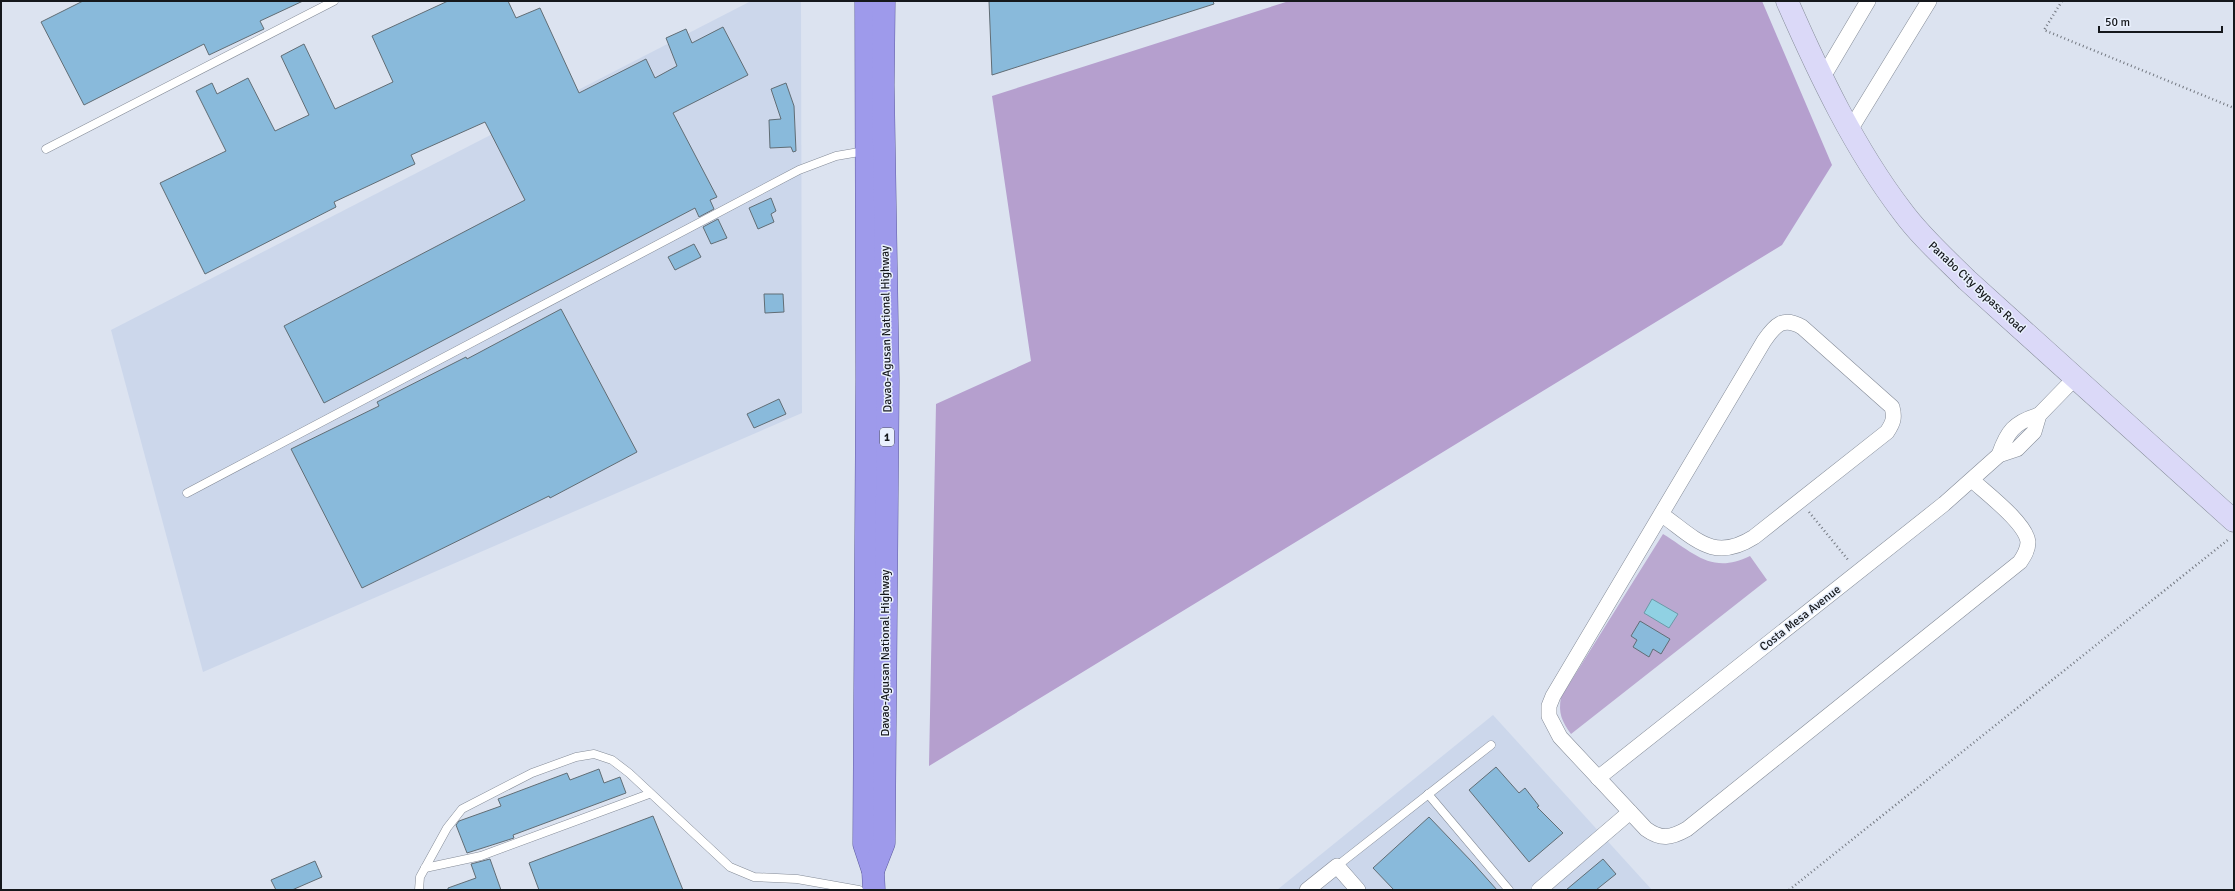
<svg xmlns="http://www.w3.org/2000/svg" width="2235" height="891" viewBox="0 0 2235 891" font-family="Signika,sans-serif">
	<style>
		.built { fill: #ccd7eb }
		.green { fill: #baa8d0 }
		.forest { fill: #b59fce }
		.water { fill: #90d1e3; stroke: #6b9aa7 }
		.building { fill: #89badb; stroke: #616d75 }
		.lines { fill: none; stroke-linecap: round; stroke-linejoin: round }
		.service-casing { stroke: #848b97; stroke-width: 9 }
		.minor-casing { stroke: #848b97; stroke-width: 16 }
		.secondary-casing { stroke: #848b97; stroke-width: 23 }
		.trunk-casing { stroke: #5e5c9f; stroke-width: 23 }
		.path { stroke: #737880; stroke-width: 2.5; stroke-dasharray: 1 3; stroke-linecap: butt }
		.service { stroke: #fff; stroke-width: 8 }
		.minor { stroke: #fff; stroke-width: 15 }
		.secondary { stroke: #dbd9f8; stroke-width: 22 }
		.trunk { stroke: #9e9aeb; stroke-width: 22 }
		.labels { text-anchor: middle; stroke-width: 3; stroke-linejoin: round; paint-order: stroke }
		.shield { fill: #e9f0fd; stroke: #555960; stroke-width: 1 }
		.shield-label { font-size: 11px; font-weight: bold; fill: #15181c }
		.street-label { font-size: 12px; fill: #15181c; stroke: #e9f0fd }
	</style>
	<rect width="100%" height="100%" fill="#dce3f0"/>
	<g class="built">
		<path d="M751,1H801L802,413L203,672L111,330Z"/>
		<path d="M1493,715L1652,890H1277Z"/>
	</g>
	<path class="green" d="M1663,534C1694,553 1712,575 1750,556L1767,580L1571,734C1562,721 1558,714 1561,697Z"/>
	<path class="forest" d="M1289,1H1762L1832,165L1782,245L929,766L936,404L1031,361L992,96Z"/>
	<path class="water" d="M1652,599L1678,614L1669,628L1644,613Z"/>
	<g class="building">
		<path d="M83,1H303L260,21L264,29L209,55L204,44L84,105L41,22Z"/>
		<path d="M448,1H508L516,18L540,8L579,93L646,59L655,78L677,66L666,38L686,29L692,43L723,27L748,75L673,113L717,197L710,200L714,209L699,217L695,208L324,403L284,326L525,200L485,122L411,155L415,164L334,202L336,207L205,274L160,183L226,151L196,91L212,83L217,94L248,78L275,131L309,115L281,56L304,44L335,109L393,82L372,36Z"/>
		<path d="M989,1H1213L1214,4L992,75Z"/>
		<path d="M786,83L794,106L796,151L793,152L791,147L770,148L769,120L781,119L771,89Z"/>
		<path d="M771,198L776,211L771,214L774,222L758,229L749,208Z"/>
		<path d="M718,219L727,238L711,244L703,227Z"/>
		<path d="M694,244L701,257L675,270L668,257Z"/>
		<path d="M764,294H783L784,312L765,313Z"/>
		<path d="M561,309L637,452L550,498L549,496L362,588L291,449L379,406L377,402L466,357L467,359Z"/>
		<path d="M779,399L786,414L754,428L747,414Z"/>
		<path d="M1640,621L1670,639L1661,654L1653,649L1649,657L1633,647L1637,640L1631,636Z"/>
		<path d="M1496,767L1519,793L1525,788L1539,806L1537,807L1563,833L1529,862L1469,790Z"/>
		<path d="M599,769L604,783L620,777L626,793L513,835L514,838L467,853L456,825L459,821L501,806L498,799L567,773L570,780Z"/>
		<path d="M653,816L683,890H539L529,863Z"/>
		<path d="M1429,817L1473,863L1497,890H1394L1373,868Z"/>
		<path d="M490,859L501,890H448V888L476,878L471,864Z"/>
		<path d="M1603,859L1616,874L1596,890H1566Z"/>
		<path d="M315,861L322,877L292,890H276L271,880Z"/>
	</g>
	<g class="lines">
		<g class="service-casing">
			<g id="service">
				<path d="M46,149L334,1"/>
				<path d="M187,493L799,170L836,156L865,151"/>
				<path d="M1428,794L1509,890"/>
				<path d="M1337,866L1491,745"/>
				<path d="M425,868L481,856L649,794"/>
				<path d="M419,890L420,877L447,828L462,809L532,773L576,757L594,754L612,760L629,773L730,867L754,877L797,879L859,890"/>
			</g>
		</g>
		<g class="minor-casing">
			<g id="minor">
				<path d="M1823,77L1868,1"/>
				<path d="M1850,130L1929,1"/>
				<path d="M1999,455C2007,432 2014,422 2039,415"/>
				<path d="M1661,514C1695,538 1713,563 1754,537L1887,432C1893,423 1895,418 1892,407L1802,327C1783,316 1775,325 1764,341L1553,696L1549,706V716L1560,737L1646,829C1661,840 1671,838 1687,829L2020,562C2024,556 2028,550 2028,542C2026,523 1986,493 1972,480"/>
				<path d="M1598,778L1944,504L1999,455L2017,449L2034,432L2039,415L2075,378"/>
				<path d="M1307,890L1337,866L1358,890"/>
				<path d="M1539,890L1630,812"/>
			</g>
		</g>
		<g class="secondary-casing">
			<path id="secondary" d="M1787,1C1819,74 1854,148 1902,211C1921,237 1945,258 1967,280L2234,521"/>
		</g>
		<g class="trunk-casing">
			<g id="trunk">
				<path d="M866,1L867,379L864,844L873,871L874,890"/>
				<path d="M873,871L884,843L888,380L883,85L884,1"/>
			</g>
		</g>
		<g class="path">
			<path d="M2062,1L2044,30L2234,108"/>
			<path d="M1809,512L1849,561"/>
			<path d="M1789,890L2229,539"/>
		</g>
		<use href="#service" class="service"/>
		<use href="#minor" class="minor"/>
		<use href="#secondary" class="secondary"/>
		<use href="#trunk" class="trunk"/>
	</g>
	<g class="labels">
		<rect class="shield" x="880" y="428" width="14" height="18" rx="3"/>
		<g class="shield-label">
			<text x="887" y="441">1</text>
		</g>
		<g class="street-label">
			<text transform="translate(1977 287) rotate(43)" y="4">Panabo City Bypass Road</text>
			<text transform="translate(886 329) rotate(-91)" y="4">Davao-Agusan National Highway</text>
			<text transform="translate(1800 618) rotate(-38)" y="4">Costa Mesa Avenue</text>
			<text transform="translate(885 653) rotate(-90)" y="4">Davao-Agusan National Highway</text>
		</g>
	</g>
	<rect width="2235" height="891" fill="none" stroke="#15181c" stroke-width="4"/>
	<path d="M2099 26v6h123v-6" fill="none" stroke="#15181c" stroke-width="2"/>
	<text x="2105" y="26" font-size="12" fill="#15181c" stroke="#e9f0fd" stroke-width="3" paint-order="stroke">50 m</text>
</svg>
